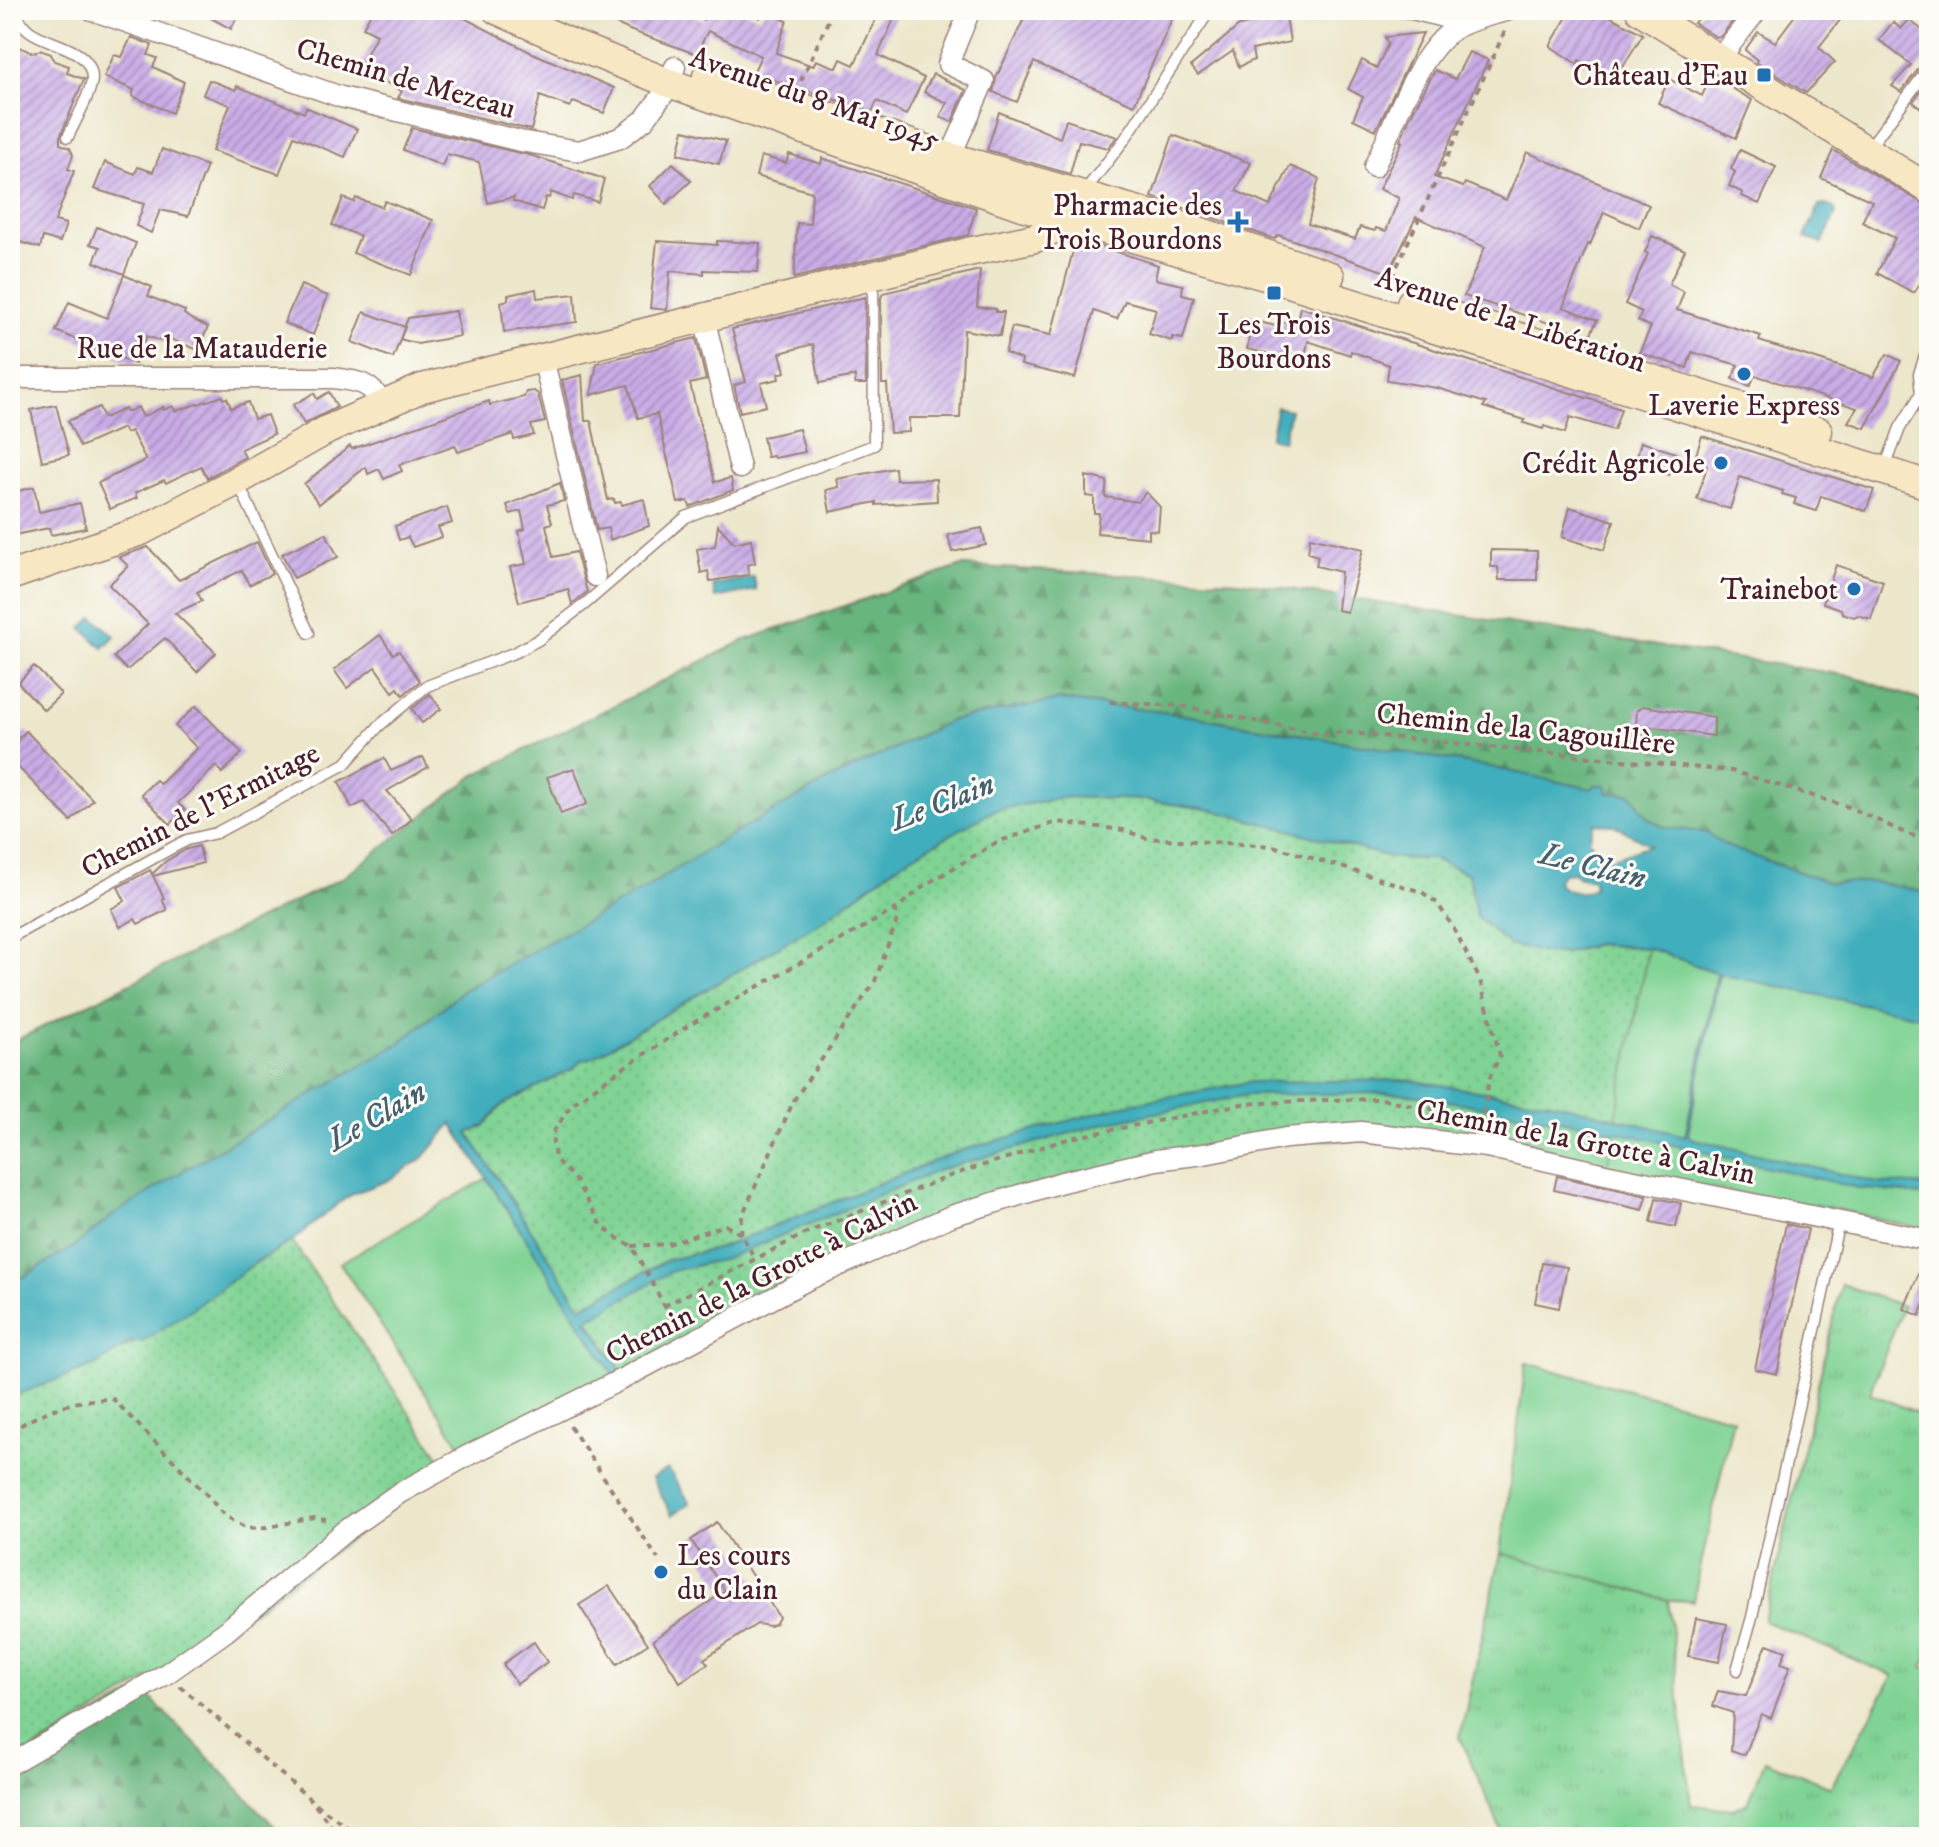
<svg xmlns="http://www.w3.org/2000/svg" width="1939" height="1847" viewBox="0 0 1939 1847" font-family="'IM FELL DW Pica',serif">
	<style>
		.grass { fill: url(#grass-tufts); stroke: #657960; stroke-width: 2 }
		.forest { fill: url(#forest-firs); stroke: #596a54; stroke-width: 2 }
		.park { fill: url(#park-dots); stroke: #657960; stroke-width: 2 }
		.garden { fill: #80d394; stroke: #657960; stroke-width: 2 }
		.water { fill: #40aebc; stroke: #456674; stroke-width: 2; fill-rule: evenodd }
		.building { fill: url(#building-hatch) }
		.lines { fill: none; stroke-linecap: round; stroke-linejoin: round }
		.lane-casing { stroke: #9b827a; stroke-width: 13 }
		.street-casing { stroke: #9b827a; stroke-width: 23 }
		.secondary-casing { stroke: #9b827a; stroke-width: 31 }
		.path { stroke: #9b827a; stroke-width: 4; stroke-dasharray: 6 6; stroke-linecap: butt }
		.lane { stroke: #fff; stroke-width: 10 }
		.street { stroke: #fff; stroke-width: 20 }
		.secondary { stroke: #f8e7c3; stroke-width: 28 }
		.poi-dot { fill: #1f6fb2; stroke: #fdfcf7; stroke-width: 3 }
		.labels { text-anchor: middle; stroke-width: 6; stroke-linejoin: round; paint-order: stroke }
		.poi-label { font-size: 30px; fill: #4a1f2b; stroke: #fdfcf7; text-anchor: end }
		.street-label { font-size: 30px; fill: #4a1f2b; stroke: #fdfcf7 }
		.water-label { font-size: 32px; font-style: italic; fill: #465f6c; stroke: #fdfcf7 }
	</style>
	<defs>
		<pattern id="grass-tufts" width="24" height="20" patternUnits="userSpaceOnUse" patternTransform="scale(2)"><rect width="24" height="20" fill="#80d394"/><path d="M3 7l-1-3M5 7V3M7 7l1-3M15 17l-1-3M17 17v-4M19 17l1-3" fill="none" stroke="#70b580"/></pattern>
		<pattern id="forest-firs" width="22" height="20" patternUnits="userSpaceOnUse" patternTransform="scale(2)"><rect width="22" height="20" fill="#68b57e"/><path d="M5 1l3.5 6h-7zM16 11l3.5 6h-7z" fill="#589367"/></pattern>
		<pattern id="park-dots" width="8" height="8" patternUnits="userSpaceOnUse" patternTransform="scale(2)"><rect width="8" height="8" fill="#80d394"/><path d="M2 2h.1M6 6h.1" fill="none" stroke="#70b580" stroke-width="1.8" stroke-linecap="round"/></pattern>
		<pattern id="building-hatch" width="6" height="6" patternUnits="userSpaceOnUse" patternTransform="scale(2)"><rect width="6" height="6" fill="#c9ace6"/><path d="M-1 1l2-2M0 6l6-6M5 7l2-2" fill="none" stroke="#a58bbb"/></pattern>
	</defs>
	<rect width="100%" height="100%" fill="#fdfcf7"/>
	<filter id="ink" filterUnits="userSpaceOnUse"><feTurbulence type="fractalNoise" baseFrequency=".0125" numOctaves="2"/><feDisplacementMap in="SourceGraphic" scale="16" xChannelSelector="R" yChannelSelector="G"/><feConvolveMatrix kernelMatrix="1 2 1 2 8 2 1 2 1" color-interpolation-filters="sRGB"/></filter>
	<filter id="wash" filterUnits="userSpaceOnUse"><feTurbulence type="fractalNoise" baseFrequency=".006" numOctaves="4" result="noise"/><feDisplacementMap in="SourceGraphic" scale="32" xChannelSelector="R" yChannelSelector="G"/><feGaussianBlur stdDeviation="1.8" result="paint"/><feColorMatrix in="noise" values="0 0 0 0 0 0 0 0 0 0 0 0 0 0 0 0 0 1.4 0 .05"/><feComposite in="paint" operator="in"/></filter>
	<g filter="url(#wash)">
		<rect width="100%" height="100%" fill="#ece6ca"/>
		<path class="grass" d="M1841,1284L1903,1306L1870,1393L1929,1418V1655L1923,1666L1929,1669V1837H1504L1460,1737L1501,1553L1668,1600L1691,1805L1733,1809L1748,1803L1765,1760L1831,1787L1893,1676L1764,1621Z"/>
		<g class="forest">
			<path d="M962,566L1239,581L1851,676L1929,703V993L1648,818L1631,794L1608,793L1485,766L1178,714L1059,700L952,720L829,780L718,843L651,885L464,990L401,1042L183,1171L112,1216L75,1246L10,1285V1043L344,877L475,775L745,640Z"/>
			<path d="M142,1689L285,1837H10V1764Z"/>
		</g>
		<g class="park">
			<path d="M1066,797L1146,800L1213,810L1394,858L1434,859L1469,874L1476,916L1566,953L1596,944L1649,948L1606,1172L1479,1146L1286,1138L951,1216L622,1372L468,1133L484,1126L502,1105L574,1068L582,1060L593,1057L825,919L900,863L995,810Z"/>
			<path d="M292,1241L447,1468L225,1632L10,1764V1397L113,1354L192,1309L227,1281Z"/>
		</g>
		<g class="garden">
			<path d="M1655,912L1929,993V1231L1832,1208L1606,1172Z"/>
			<path d="M487,1178L614,1376L467,1456L340,1263Z"/>
			<path d="M1526,1363L1733,1418L1693,1601L1668,1600L1501,1553Z"/>
		</g>
		<g class="water">
			<path d="M1825,205L1834,208L1836,213L1822,244L1805,237L1819,206Z"/>
			<path d="M1277,407L1290,410L1283,441L1270,438Z"/>
			<path d="M754,577L756,590L715,598L713,585Z"/>
			<path d="M93,617L115,636L103,648L82,628Z"/>
			<path d="M1059,700L1178,714L1485,766L1592,789L1595,785H1606L1608,793L1631,794L1648,818L1664,827L1707,833L1726,846L1830,883L1875,882L1929,893V1018L1719,974L1688,1134L1691,1138L1878,1183L1929,1186V1196L1858,1188L1587,1125L1401,1093L1247,1095L1109,1122L942,1169L725,1259L672,1271L587,1320L622,1372L614,1376L452,1124L423,1158L387,1181L354,1193L339,1203L292,1241L256,1262L192,1309L142,1342H130L96,1365L10,1397V1285L75,1246L112,1216L183,1171L401,1042L464,990L651,885L718,843L829,780L952,720ZM1066,797L1146,800L1213,810L1394,858L1434,859L1469,874L1476,916L1509,945L1545,953H1566L1596,944L1649,948L1717,973L1685,1136L1561,1104L1408,1080L1250,1082L1129,1104L959,1151L720,1248L667,1260L581,1307L468,1133L484,1126L502,1105L574,1068L582,1060L593,1057L825,919L900,863L995,810ZM1594,824L1614,825L1650,845L1610,859L1601,857L1589,840ZM1574,872L1577,876L1594,880V888C1583,895 1571,893 1560,886L1558,880L1563,873Z"/>
			<path d="M668,1469L690,1503L672,1515L652,1478Z"/>
		</g>
		<g id="blocks">
			<g class="building">
				<path d="M196,10H241L231,29Z"/>
				<path d="M373,10H449L528,51L614,88L604,113L573,102L570,107L540,96L531,130L398,98L402,91L359,68L377,34L363,27Z"/>
				<path d="M584,10H684L703,20L709,10H743L760,18L764,10H785L781,18L787,21L776,53L813,66L816,60L837,68L841,59L854,65L880,10H898L878,55L924,78L906,115L877,101L872,112L753,73L761,56L708,31L696,54L632,31Z"/>
				<path d="M1028,10H1176L1134,105L1034,62L1017,102L993,92L996,78Z"/>
				<path d="M1571,10H1579L1596,18L1600,11L1643,34L1615,79L1579,60L1577,64L1550,46Z"/>
				<path d="M1704,10H1741L1721,36L1716,37L1694,23Z"/>
				<path d="M1799,10H1848L1819,47L1835,62L1806,93L1756,62L1757,60L1745,50L1758,32L1775,42Z"/>
				<path d="M1286,16L1290,42L1252,50L1254,60L1239,67L1233,51L1198,75L1191,66L1239,26Z"/>
				<path d="M1909,20L1929,35V60L1923,63L1901,92L1892,86L1911,65L1879,40L1893,22L1901,29Z"/>
				<path d="M1423,33L1376,130L1353,119L1363,97L1348,89L1362,60L1377,68L1388,44L1385,37Z"/>
				<path d="M131,37L152,45L148,55L157,58L153,67L184,82L172,113L132,96L134,90L104,77L114,55L122,57Z"/>
				<path d="M19,47L33,53L40,50L51,54L54,61L69,66L67,73L84,79L60,137V144L70,148L73,155L68,169L74,171L55,221L66,224L60,242L43,237L40,248L10,239V69Z"/>
				<path d="M1469,52L1488,60L1434,177L1463,187L1465,183L1506,200L1527,152L1649,205L1639,228L1604,212L1590,245L1588,244L1563,307L1597,320L1590,336L1464,296L1485,247L1416,217L1389,273L1278,235L1275,239L1152,197L1173,135L1251,163L1236,191L1270,206L1290,166L1319,178L1308,224L1355,239L1360,227L1375,231L1376,228L1386,231L1399,198L1379,189L1402,142L1400,141L1410,117L1435,70L1455,79Z"/>
				<path d="M933,74L966,90L952,122L940,117L947,103L924,92Z"/>
				<path d="M1711,76L1752,100L1736,138L1658,103L1669,79L1702,96Z"/>
				<path d="M209,80L236,90L237,86L304,113L306,107L357,129L345,157L294,136L279,174L212,151L230,105L203,95Z"/>
				<path d="M1929,81V114L1913,102Z"/>
				<path d="M999,112L1060,138L1066,120L1117,137L1108,148L1079,141L1070,174L987,150Z"/>
				<path d="M412,128L533,156L604,179L598,202L574,195L572,200L551,192L549,198L546,197L542,210L513,201L514,197L488,203L479,162L447,154L442,166L403,150Z"/>
				<path d="M684,130L726,141L719,164L678,154Z"/>
				<path d="M162,149L207,166L188,216L160,210L151,233L136,226L144,204L94,189L105,162L135,174L138,167L153,172Z"/>
				<path d="M1740,150L1776,167L1759,204L1742,196L1743,193L1729,186L1735,172L1731,169Z"/>
				<path d="M1833,150L1929,207V270L1914,293L1877,273L1895,238L1862,222L1872,201L1821,178Z"/>
				<path d="M789,154L821,164L822,158L976,208L968,235L794,278L797,223L810,224L812,192L756,176L761,156L786,163Z"/>
				<path d="M673,163L691,181L666,204L650,186Z"/>
				<path d="M343,198L354,202L356,198L382,207L385,201L433,220L411,275L353,253L360,236L332,225Z"/>
				<path d="M97,227L136,243L124,274L94,262L100,247L90,244Z"/>
				<path d="M1652,236L1685,250L1669,284L1684,292L1677,310L1761,336L1759,341L1873,377L1887,354L1901,361L1865,428L1848,422L1857,408L1755,375L1750,386L1732,379L1738,365L1692,352L1687,368L1639,353L1651,327L1638,321L1642,312L1625,304L1648,254L1645,252Z"/>
				<path d="M657,241L717,245V241L760,243L758,272L704,270V274L670,271L667,310L650,308Z"/>
				<path d="M1090,243L1158,265L1155,279L1183,285L1182,294L1194,297L1183,339L1172,337V341L1149,334L1156,309L1125,301L1117,319L1094,311L1075,378L1021,365L1022,360L1005,353L1012,327L1051,335L1074,247Z"/>
				<path d="M980,270L977,307L996,309V312H1004L1000,336L964,330L960,418H909V432L890,433L887,384H882L881,298L883,293Z"/>
				<path d="M124,275L152,287L148,296L185,311L184,314L191,319L208,327L198,350L165,337L163,342L147,336L135,364L56,331L69,302L107,318Z"/>
				<path d="M301,285L328,296L313,335L284,323Z"/>
				<path d="M536,289L537,298L575,294L577,322L504,332L501,302L508,300V295Z"/>
				<path d="M865,297L866,384H855V376L820,383L813,344L780,353L785,372L778,374L779,379L761,383L766,406L740,412L734,385L746,382L732,329Z"/>
				<path d="M1300,307L1621,409L1614,430L1570,417L1565,433L1544,426L1543,429L1524,423L1525,420L1483,407L1486,403L1437,388L1387,380L1389,365L1351,351L1350,355L1308,341L1305,357L1287,353L1285,367L1267,363L1270,354L1247,349L1249,337L1237,334L1241,318L1276,326L1278,321L1296,325Z"/>
				<path d="M456,311L460,336L418,344L400,339L408,318Z"/>
				<path d="M364,312L405,327L393,358L352,342Z"/>
				<path d="M696,338L706,380L690,384L699,421L715,482L731,478L733,490L690,507L688,501L678,503L657,414L638,418L628,385L591,395L597,363Z"/>
				<path d="M582,375L585,421H591L608,500L614,499L615,503L621,502L622,505L644,499L649,526L610,540L608,528L597,530L562,380Z"/>
				<path d="M534,391L538,394L545,422L531,425L534,435L514,440L513,434L458,452L455,445L399,465L402,471L384,479L379,469L368,474L366,467L319,504L304,484L350,446L352,449L489,401L490,405L524,397L526,392Z"/>
				<path d="M329,392L337,407L304,424L293,405L314,393L317,399Z"/>
				<path d="M223,396V399L227,398L231,408L248,402L254,419L267,415L274,434L241,449L245,457L207,478L201,466L166,483L164,480L135,493L137,498L110,509L98,483L146,460L131,431L126,433L123,428L80,447L68,421L99,407L104,418L125,409L127,412L138,407L143,417L163,407L164,410L173,406L175,411Z"/>
				<path d="M56,405L69,455L42,461L31,410Z"/>
				<path d="M799,429L805,452L774,458L773,456L767,457L763,437Z"/>
				<path d="M1702,436L1874,490L1866,511L1821,496L1816,511L1794,504L1796,498L1782,494L1783,491L1740,477L1730,509L1697,499L1707,466L1694,461Z"/>
				<path d="M1641,442L1676,453L1669,475L1634,466Z"/>
				<path d="M895,468L896,480L936,479L937,501L876,505V502L830,512L826,490L839,487L837,479Z"/>
				<path d="M1086,476L1107,481L1105,497L1138,502L1146,492L1160,507L1158,531L1149,530V538L1097,533L1099,513H1094V497L1086,496Z"/>
				<path d="M560,483L564,501L547,505L552,523L546,525L553,557L576,552L587,592L572,604L568,589L519,602L510,567L526,564L519,531L525,529L521,511L510,514L507,505Z"/>
				<path d="M34,487L39,512L80,503L86,528L51,535L49,528L14,535L10,520V493Z"/>
				<path d="M447,507L452,523L438,527L442,537L413,547L408,537L399,540L395,526Z"/>
				<path d="M1570,507L1614,521L1604,550L1562,537Z"/>
				<path d="M718,525L734,543L751,539L755,563L747,565L749,575L710,581L708,571L701,573L697,549L715,546Z"/>
				<path d="M982,528L986,545L952,552L948,535Z"/>
				<path d="M326,533L338,557L294,578L282,554Z"/>
				<path d="M1310,537L1363,549L1347,612L1337,610L1341,572L1316,566L1318,556L1308,553Z"/>
				<path d="M257,542L272,574L249,585L242,570L197,592L202,601L175,613L216,653L197,672L165,638L127,670L114,657L148,624L109,585L128,566L119,557L148,547L179,580Z"/>
				<path d="M1491,550L1537,551V580H1499L1498,567H1491Z"/>
				<path d="M1836,565L1883,581L1871,619L1858,615L1854,617L1842,613L1841,609L1823,603Z"/>
				<path d="M380,635L393,654L399,651L420,681L403,695L398,688L393,692L375,667L347,688L334,670Z"/>
				<path d="M34,666L61,694L44,710L18,683Z"/>
				<path d="M430,694L441,709L422,723L412,709Z"/>
				<path d="M196,706L242,753L222,773L216,766L178,803L185,810L170,824L141,794L156,780L160,784L197,748L175,726Z"/>
				<path d="M1643,706L1714,717V736L1636,725L1637,710Z"/>
				<path d="M26,731L93,800L71,821L10,759V747Z"/>
				<path d="M423,757L428,767L387,791L412,819L392,836L364,802L352,808L339,782L384,758L391,771Z"/>
				<path d="M574,768L587,804L561,814L547,777Z"/>
				<path d="M199,846L203,863L153,876L164,898L162,899L167,910L138,924L135,919L120,927L111,909L125,901L118,887L150,870L152,874L166,861L187,849Z"/>
				<path d="M1557,1176L1647,1196L1643,1210L1554,1190Z"/>
				<path d="M1656,1198L1681,1203L1676,1227L1651,1222Z"/>
				<path d="M1786,1224L1808,1229L1777,1374L1755,1369Z"/>
				<path d="M1927,1253L1929,1295L1920,1316L1904,1309Z"/>
				<path d="M1542,1263L1567,1267L1559,1308L1535,1303Z"/>
				<path d="M717,1522L779,1617L776,1623L770,1626L757,1624L704,1659L708,1664L680,1682L653,1640L725,1591L691,1540Z"/>
				<path d="M609,1586L648,1644L617,1664L579,1605Z"/>
				<path d="M1696,1618L1727,1624L1719,1662L1688,1656Z"/>
				<path d="M534,1642L547,1662L517,1684L503,1664Z"/>
				<path d="M1767,1644L1786,1651L1781,1663L1790,1666L1771,1718L1761,1714L1745,1755L1731,1750L1733,1713L1713,1706L1718,1691L1746,1696Z"/>
			</g>
		</g>
	</g>
	<g filter="url(#ink)">
		<use href="#blocks" fill-opacity="0" stroke="#9b827a" stroke-width="2"/>
		<g class="lines">
			<g class="lane-casing">
				<g id="lane">
					<path d="M17,10C21,49 90,37 92,78C92,92 74,123 68,137"/>
					<path d="M1396,10L1458,26"/>
					<path d="M1868,149L1929,68"/>
					<path d="M1084,192L1125,139L1210,10"/>
					<path d="M1884,470L1900,428L1921,394L1919,374L1929,344"/>
					<path d="M238,483L309,633"/>
					<path d="M10,938L170,849L187,840L216,833L345,764L379,726L427,686L516,652L538,640L585,604L686,517L874,445L873,277"/>
					<path d="M1737,1670L1752,1617L1839,1221"/>
				</g>
			</g>
			<g class="street-casing">
				<g id="street">
					<path d="M92,10L341,97L520,141L579,151L620,138L644,120L665,92L675,67"/>
					<path d="M1719,59L1757,10"/>
					<path d="M950,157L984,81L948,64L970,10"/>
					<path d="M1374,167C1393,127 1418,51 1456,28C1471,19 1492,15 1509,10"/>
					<path d="M704,317L740,468"/>
					<path d="M543,358L595,576"/>
					<path d="M10,378H333C356,381 372,382 382,404"/>
					<path d="M10,1764L166,1674L225,1632L344,1532L398,1494L467,1456L624,1378L807,1280L951,1216L1062,1182L1156,1160L1204,1154L1286,1138L1361,1132L1487,1147L1605,1174L1929,1240"/>
				</g>
			</g>
			<g class="secondary-casing">
				<g id="secondary">
					<path d="M497,10L577,46L669,83L1022,206L1289,283L1929,485"/>
					<path d="M1640,10L1929,189"/>
					<path d="M707,76L950,157L1149,214L1330,276"/>
					<path d="M1411,303L1818,431"/>
					<path d="M10,576L141,531L237,481L327,430L422,388L968,252L1035,238L1071,221L1075,213"/>
				</g>
			</g>
			<g class="path">
				<path d="M801,81L833,10"/>
				<path d="M1928,272L1929,273"/>
				<path d="M1387,288L1505,31"/>
				<path d="M1110,702L1181,706L1325,735L1340,732L1732,771L1849,807L1905,833L1929,841"/>
				<path d="M741,1234L742,1216L794,1100L875,981L896,923V909"/>
				<path d="M632,1246L668,1244L725,1225L741,1234L755,1259"/>
				<path d="M664,1306L806,1233L955,1174L1071,1138L1242,1104L1324,1100L1382,1099L1483,1119"/>
				<path d="M677,1329L632,1246L617,1238L602,1226L574,1178L555,1159L552,1134L571,1105L617,1072L691,1024L896,909L925,885L997,842L1057,822L1123,830L1146,838L1273,846L1422,892L1437,903L1453,927L1480,980L1500,1056L1489,1079L1482,1127"/>
				<path d="M570,1426L658,1559"/>
				<path d="M10,1432C44,1410 72,1399 113,1399L207,1495L224,1515L247,1528L268,1527L314,1518L326,1520"/>
				<path d="M180,1686L311,1800L360,1837"/>
				<path d="M315,1805L339,1837"/>
			</g>
			<use href="#lane" class="lane"/>
			<use href="#street" class="street"/>
			<use href="#secondary" class="secondary"/>
		</g>
	</g>
	<g class="poi-dot">
		<rect x="1756" y="67" width="16" height="16" rx="4"/>
		<path d="M1234 210h8v8h8v8h-8v8h-8v-8h-8v-8h8z"/>
		<rect x="1266" y="285" width="16" height="16" rx="4"/>
		<circle cx="1744" cy="374" r="8"/>
		<circle cx="1721" cy="463" r="8"/>
		<circle cx="1854" cy="589" r="8"/>
		<circle cx="661" cy="1572" r="8"/>
	</g>
	<g class="labels">
		<g class="poi-label">
			<text x="1748" y="85">Château d'Eau</text>
			<text x="1222" y="215">Pharmacie des<tspan x="1222" dy="34">Trois Bourdons</tspan></text>
			<text x="1274" y="334" text-anchor="middle">Les Trois<tspan x="1274" dy="34">Bourdons</tspan></text>
			<text x="1744" y="415" text-anchor="middle">Laverie Express</text>
			<text x="1705" y="473">Crédit Agricole</text>
			<text x="1838" y="599">Trainebot</text>
			<text x="677" y="1565" text-anchor="start">Les cours<tspan x="677" dy="34">du Clain</tspan></text>
		</g>
		<g class="street-label">
			<text transform="translate(406 78) rotate(16)" y="10">Chemin de Mezeau</text>
			<text transform="translate(815 98) rotate(19)" y="10">Avenue du 8 Mai 1945</text>
			<text transform="translate(1511 319) rotate(18)" y="10">Avenue de la Libération</text>
			<text x="202" y="358">Rue de la Matauderie</text>
			<text transform="translate(1526 728) rotate(6)" y="10">Chemin de la Cagouillère</text>
			<text transform="translate(200 810) rotate(-27)" y="10">Chemin de l'Ermitage</text>
			<text transform="translate(1586 1141) rotate(11)" y="10">Chemin de la Grotte à Calvin</text>
			<text transform="translate(761 1277) rotate(-27)" y="10">Chemin de la Grotte à Calvin</text>
		</g>
		<g class="water-label">
			<text transform="translate(942 801) rotate(-21)" y="11">Le Clain</text>
			<text transform="translate(1593 865) rotate(14)" y="11">Le Clain</text>
			<text transform="translate(376 1115) rotate(-30)" y="11">Le Clain</text>
		</g>
	</g>
	<rect width="1939" height="1847" fill="none" stroke="#fdfcf7" stroke-width="40"/>
</svg>
